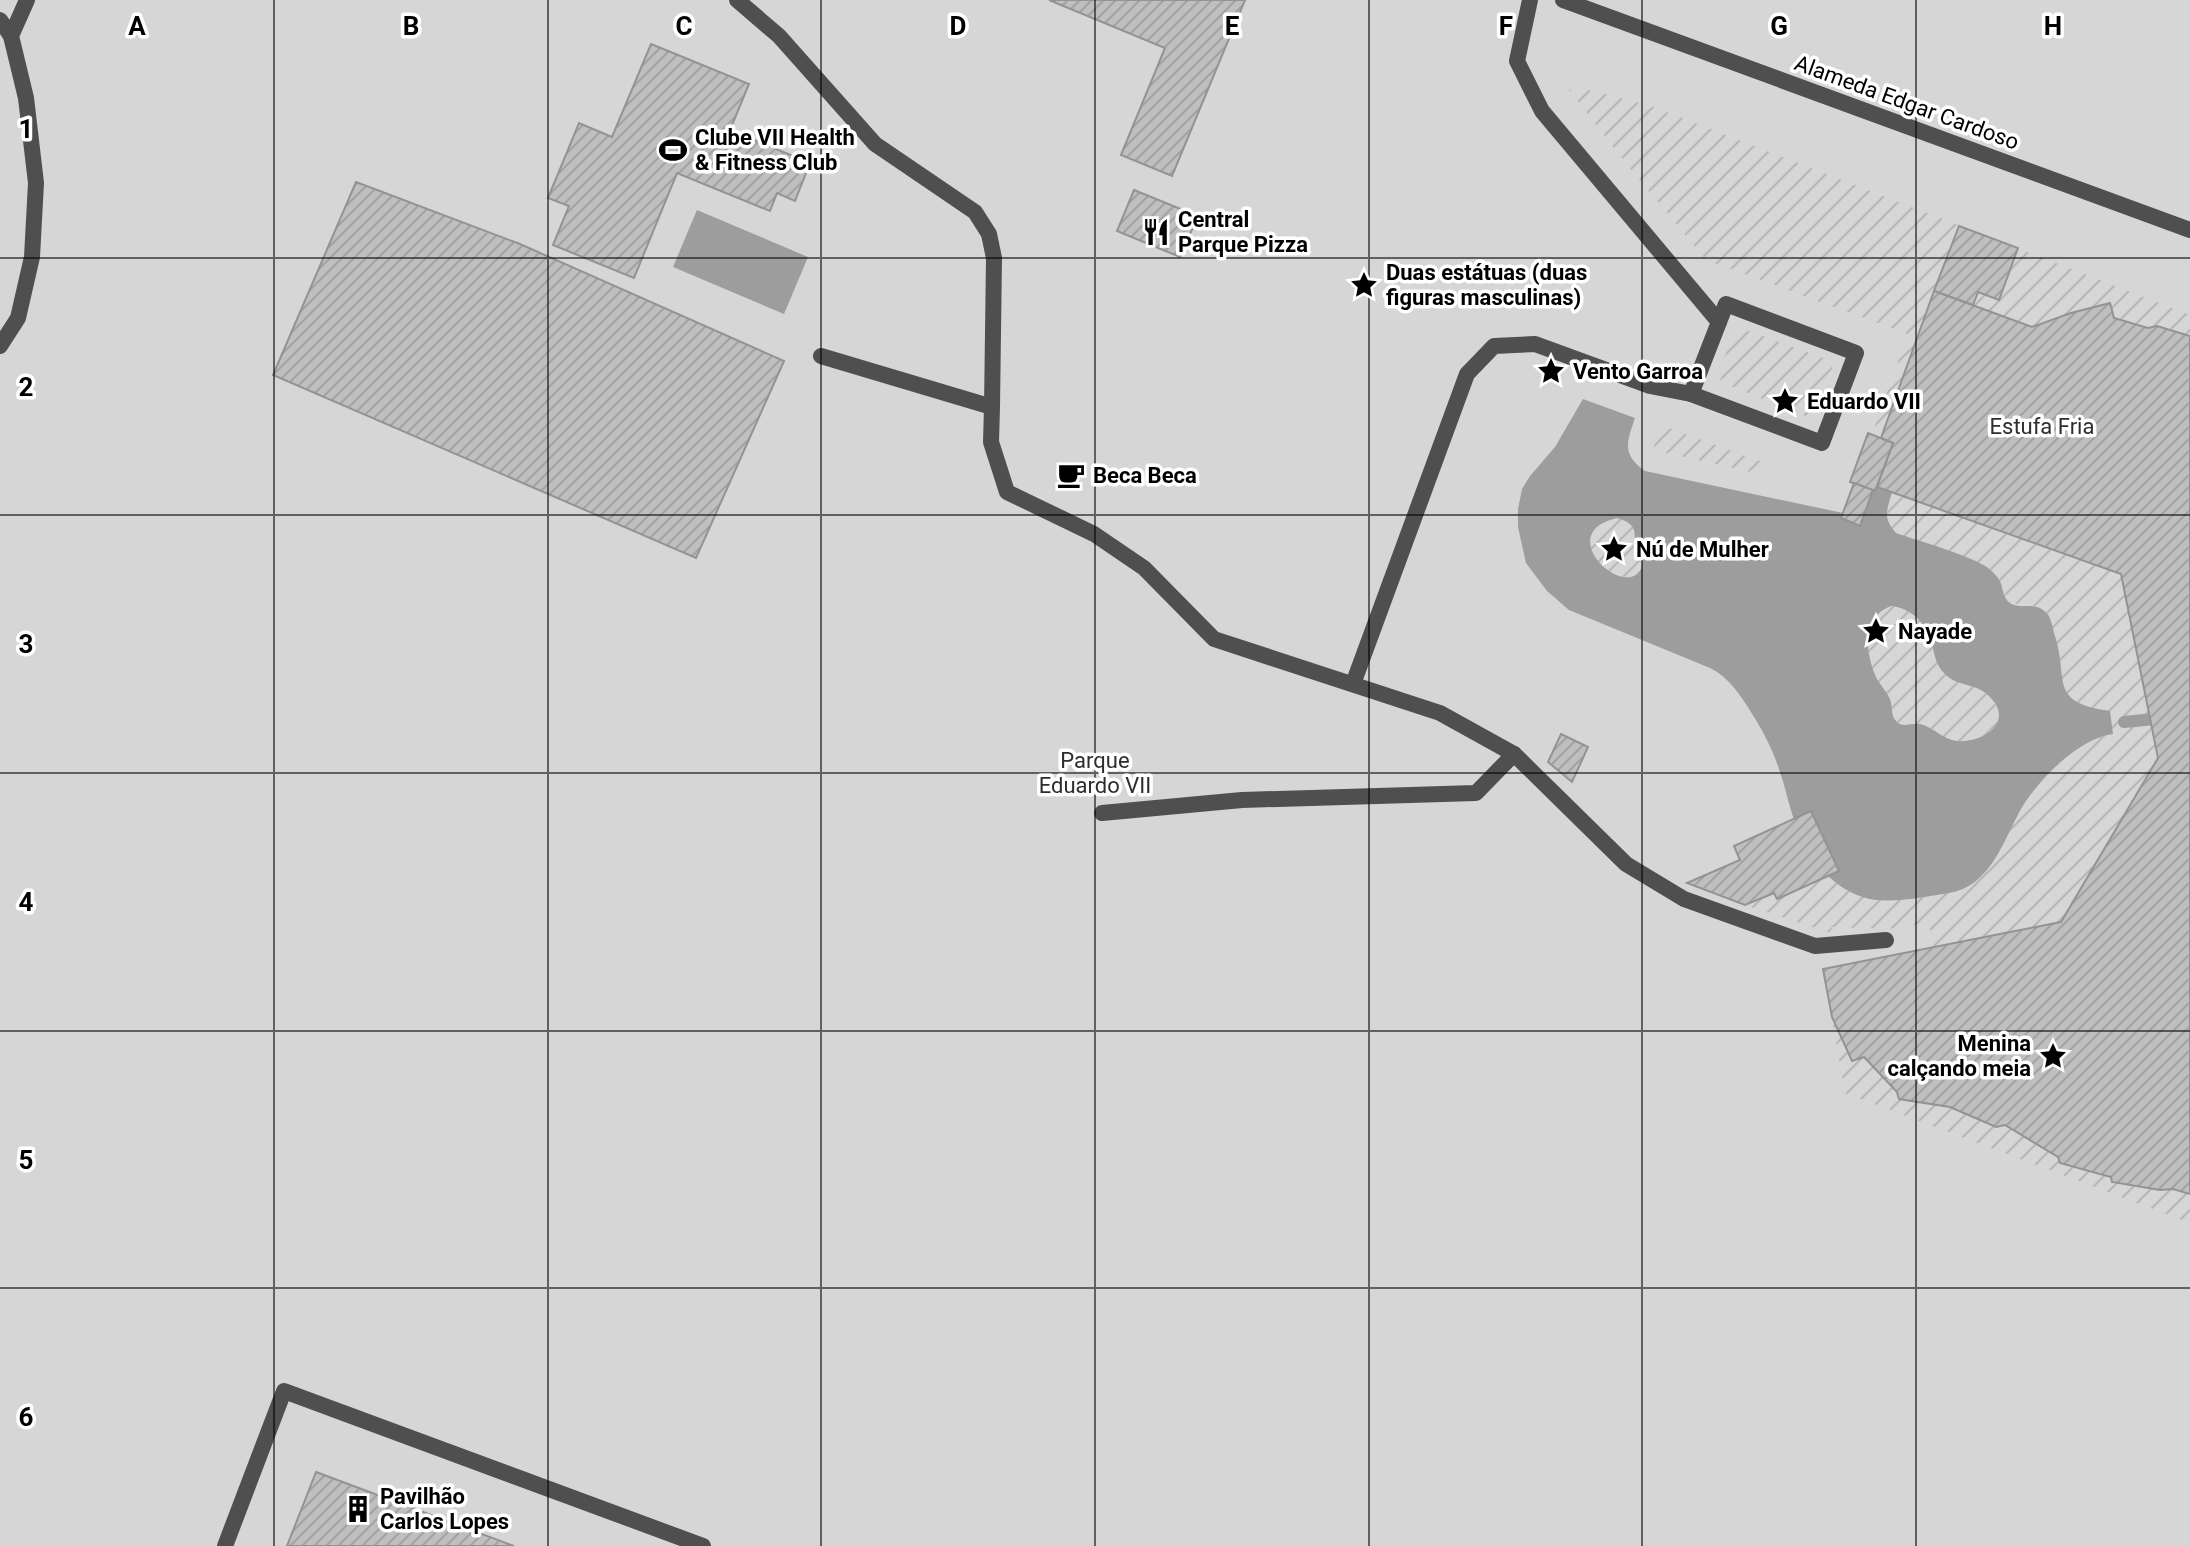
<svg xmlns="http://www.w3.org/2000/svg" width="2190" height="1546" viewBox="0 0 2190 1546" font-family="Roboto,sans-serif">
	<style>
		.park { fill: #d6d6d6 }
		.garden { fill: url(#garden-furrows) }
		.water { fill: #9d9d9d; fill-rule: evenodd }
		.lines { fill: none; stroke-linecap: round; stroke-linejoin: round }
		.stream { stroke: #9d9d9d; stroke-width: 12 }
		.building { fill: url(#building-hatch); stroke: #939393; stroke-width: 2 }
		.service { stroke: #4f4f4f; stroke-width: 16 }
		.pedestrian { stroke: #4f4f4f; stroke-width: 16 }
		.minor { stroke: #4f4f4f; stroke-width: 16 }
		.grid { fill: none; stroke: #000; stroke-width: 2; stroke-opacity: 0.55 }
		.labels { text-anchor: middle; stroke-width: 7; stroke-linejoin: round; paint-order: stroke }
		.street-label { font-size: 22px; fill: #000; stroke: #fff }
		.poi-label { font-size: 22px; font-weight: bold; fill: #000; stroke: #fff; text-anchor: start }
		.park-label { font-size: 22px; fill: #2d2d2d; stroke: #fff }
		.grid-label { font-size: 26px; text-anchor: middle; font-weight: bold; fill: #000; stroke: #fff; stroke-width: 7; stroke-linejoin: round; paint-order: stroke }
	</style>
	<defs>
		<pattern id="garden-furrows" width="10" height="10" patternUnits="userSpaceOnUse" patternTransform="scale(2)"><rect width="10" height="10" fill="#d6d6d6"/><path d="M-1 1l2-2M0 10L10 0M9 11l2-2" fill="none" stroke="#b6b6b6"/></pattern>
		<pattern id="building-hatch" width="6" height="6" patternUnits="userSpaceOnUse" patternTransform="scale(2)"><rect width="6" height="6" fill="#bfbfbf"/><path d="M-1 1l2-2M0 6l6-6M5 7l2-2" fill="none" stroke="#a2a2a2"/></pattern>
	</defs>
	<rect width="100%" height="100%" fill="#fff"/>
	<rect class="park" x="0" y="0" width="2190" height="1546"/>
	<g class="garden">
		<path d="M1585,89L1651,106L2190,315V1223L1845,1093L1823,969L1933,947L1929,923L1888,929L1832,927L1831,933L1745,905L1774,893L1778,899L1828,876L1841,887L1992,865C2003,846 2011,826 2022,808C2039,779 2079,738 2113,734L2110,711C2044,701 2069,677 2053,629C2050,620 2048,613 2040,608C2030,603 2019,606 2009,602C2004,595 2003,587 1999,579C1988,559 1920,542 1896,533L1887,523V513L1875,491L1850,482L1868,433L1872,434L1908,334L1706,260L1628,166L1569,90Z"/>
		<path d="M1741,328L1832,361V368L1814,415L1808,417L1721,382C1718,370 1731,334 1741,328Z"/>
		<path d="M1661,425L1762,462L1755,473L1653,450Z"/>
		<path d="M1617,518C1623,520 1630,522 1633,528C1636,533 1634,540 1635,546C1638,555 1648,565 1637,574C1615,592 1556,532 1617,518Z"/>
		<path d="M1891,606C1913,608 1927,625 1932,645C1934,654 1935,661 1941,668C1943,671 1945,675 1948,677C1956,684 1968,682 1977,687C1990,694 2005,711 1996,726C1990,736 1975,740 1964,741C1945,743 1936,728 1920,724C1911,723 1903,728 1897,722C1890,716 1893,707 1890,699C1887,692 1881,686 1877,679C1865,654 1861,617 1891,606Z"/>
	</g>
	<g class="water">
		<path d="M697,210L808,257L784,314L673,267Z"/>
		<path d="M1583,399L1635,418C1627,442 1621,454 1645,471L1843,513L1863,519L1873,490L1875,491L1877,487L1892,492C1887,511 1882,517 1896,533C1916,540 1975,557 1988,568C1992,571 1997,576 2000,581C2003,588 2003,598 2010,603C2022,611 2037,599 2049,616C2051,620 2053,628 2054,633C2070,679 2046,702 2110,711L2113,734C2079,738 2038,780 2021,809C2003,841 1991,886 1949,893C1925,897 1900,902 1876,900C1837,895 1808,860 1796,825C1789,807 1786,789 1780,772C1773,750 1763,731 1751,712C1740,695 1729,677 1710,668L1569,610L1547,591L1526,563L1518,527V509L1522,489L1530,476L1555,447ZM1617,518C1623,520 1630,522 1633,528C1636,533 1634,540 1635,546C1638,555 1648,565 1637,574C1615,592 1556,532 1617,518ZM1891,606C1913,608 1927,625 1932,645C1935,656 1936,665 1944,673C1958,689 1979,680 1995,703C2009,725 1983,740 1964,741C1945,743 1936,728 1920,724C1911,723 1903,728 1897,722C1890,716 1893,707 1890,699C1887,692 1881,686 1877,679C1865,654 1861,617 1891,606Z"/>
	</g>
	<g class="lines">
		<path class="stream" d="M2124,722L2175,717L2190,711"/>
	</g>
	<g class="building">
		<path d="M1049,0H1245L1172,176L1121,155L1165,48Z"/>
		<path d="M651,44L749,84L730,130L810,163L795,201L777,193L770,211L677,173L634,278L553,245L569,206L548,198L579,123L612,137Z"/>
		<path d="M356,182L520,244L784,361L696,558L273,375Z"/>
		<path d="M1134,190L1198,216L1180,257L1117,231Z"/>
		<path d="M1959,226L2018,248L1999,300L1978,292L1973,305L1934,291Z"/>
		<path d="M1934,291L2032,327L2071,313L2110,303L2114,318L2148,328L2157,326L2190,336V1194L2173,1189L2160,1190L2112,1182L2111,1177L2060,1163L2058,1157L2005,1125L1996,1127L1950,1107L1899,1099L1897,1092L1864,1057L1852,1061L1832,1017L1823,969L2061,922L2158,758L2121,574L1877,487L1893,443L1881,438Z"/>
		<path d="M1868,433L1893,443L1875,491L1850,482Z"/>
		<path d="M1854,483L1873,490L1860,526L1841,518Z"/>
		<path d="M1561,734L1588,747L1572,782L1548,762Z"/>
		<path d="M1811,811L1839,871L1777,899L1774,893L1745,905L1687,883L1740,860L1734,846Z"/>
		<path d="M316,1472L514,1546H287Z"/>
	</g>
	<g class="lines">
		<g class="service">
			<path d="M737,0L779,36L875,144L975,212L989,234L994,258L992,407L821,356"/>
			<path d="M1530,0L1517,61L1542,111L1719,322"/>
			<path d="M1726,304L1856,353L1822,443L1691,394Z"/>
			<path d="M0,346L18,318L32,257L36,183L26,98L11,36L27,0"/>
			<path d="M1102,813L1242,800L1476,793L1514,754"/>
		</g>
		<g class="pedestrian">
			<path d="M0,20L11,36"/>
			<path d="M992,407L991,442L1007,492L1094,534L1144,568L1214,639L1440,713L1514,754L1626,864L1684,899L1815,946L1886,940"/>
			<path d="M1353,684L1467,374L1494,346L1535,344L1650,386L1691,394"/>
		</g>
		<g class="minor">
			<path d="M1563,0L2190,230"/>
			<path d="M225,1546L284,1391L703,1546"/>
		</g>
	</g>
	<path class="grid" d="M274,0V1546M548,0V1546M821,0V1546M1095,0V1546M1369,0V1546M1642,0V1546M1916,0V1546M0,258H2190M0,515H2190M0,773H2190M0,1031H2190M0,1288H2190"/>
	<defs>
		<g id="stadium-bare" transform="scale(2.16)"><path d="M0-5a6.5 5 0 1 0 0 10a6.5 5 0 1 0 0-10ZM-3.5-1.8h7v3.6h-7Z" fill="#000" stroke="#fff" stroke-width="2.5" paint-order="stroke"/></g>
		<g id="restaurant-bare" transform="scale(2.16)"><path d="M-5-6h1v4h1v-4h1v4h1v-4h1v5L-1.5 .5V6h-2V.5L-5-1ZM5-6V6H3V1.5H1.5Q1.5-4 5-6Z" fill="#000" stroke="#fff" stroke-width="2.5" paint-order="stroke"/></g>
		<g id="sight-bare" transform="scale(2.16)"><path d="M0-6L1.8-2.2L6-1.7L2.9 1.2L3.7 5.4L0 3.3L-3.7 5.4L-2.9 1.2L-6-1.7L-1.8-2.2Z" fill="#000" stroke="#fff" stroke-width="2.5" paint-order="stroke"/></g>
		<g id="cafe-bare" transform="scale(2.16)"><path d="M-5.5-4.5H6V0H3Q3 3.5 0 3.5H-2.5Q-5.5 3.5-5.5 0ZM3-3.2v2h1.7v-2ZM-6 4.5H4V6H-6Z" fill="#000" stroke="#fff" stroke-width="2.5" paint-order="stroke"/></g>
		<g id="building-bare" transform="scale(2.16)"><path d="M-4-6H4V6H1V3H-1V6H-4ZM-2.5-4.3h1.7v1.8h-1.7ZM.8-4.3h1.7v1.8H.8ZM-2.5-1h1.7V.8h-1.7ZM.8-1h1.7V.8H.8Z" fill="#000" stroke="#fff" stroke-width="2.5" paint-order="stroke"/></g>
	</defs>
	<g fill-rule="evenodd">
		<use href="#stadium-bare" x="673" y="150"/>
		<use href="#restaurant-bare" x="1156" y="232"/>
		<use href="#sight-bare" x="1364" y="285"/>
		<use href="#sight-bare" x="1551" y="371"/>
		<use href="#sight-bare" x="1785" y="401"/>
		<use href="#cafe-bare" x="1071" y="475"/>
		<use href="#sight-bare" x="1614" y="549"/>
		<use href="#sight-bare" x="1876" y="631"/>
		<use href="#sight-bare" x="2053" y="1056"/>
		<use href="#building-bare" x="358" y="1509"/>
	</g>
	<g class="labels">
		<g class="street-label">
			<text transform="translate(1907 102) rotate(20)" y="8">Alameda Edgar Cardoso</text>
		</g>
		<g class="poi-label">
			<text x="695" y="145">Clube VII Health<tspan x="695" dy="25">&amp; Fitness Club</tspan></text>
			<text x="1178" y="227">Central<tspan x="1178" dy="25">Parque Pizza</tspan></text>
			<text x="1386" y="280">Duas estátuas (duas<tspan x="1386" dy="25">figuras masculinas)</tspan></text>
			<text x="1573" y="379">Vento Garroa</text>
			<text x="1807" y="409">Eduardo VII</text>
			<text x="1093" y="483">Beca Beca</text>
			<text x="1636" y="557">Nú de Mulher</text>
			<text x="1898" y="639">Nayade</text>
			<text x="2031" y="1051" text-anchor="end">Menina<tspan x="2031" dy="25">calçando meia</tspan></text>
			<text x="380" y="1504">Pavilhão<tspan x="380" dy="25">Carlos Lopes</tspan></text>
		</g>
		<g class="park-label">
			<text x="2042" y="434">Estufa Fria</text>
			<text x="1095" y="768">Parque<tspan x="1095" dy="25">Eduardo VII</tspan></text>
		</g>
	</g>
	<g class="grid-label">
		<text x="137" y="35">A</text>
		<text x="411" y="35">B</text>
		<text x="684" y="35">C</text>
		<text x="958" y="35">D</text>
		<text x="1232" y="35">E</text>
		<text x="1506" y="35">F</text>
		<text x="1779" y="35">G</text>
		<text x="2053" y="35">H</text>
		<text x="26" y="138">1</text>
		<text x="26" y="396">2</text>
		<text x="26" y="653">3</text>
		<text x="26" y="911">4</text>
		<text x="26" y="1169">5</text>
		<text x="26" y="1426">6</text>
	</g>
</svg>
